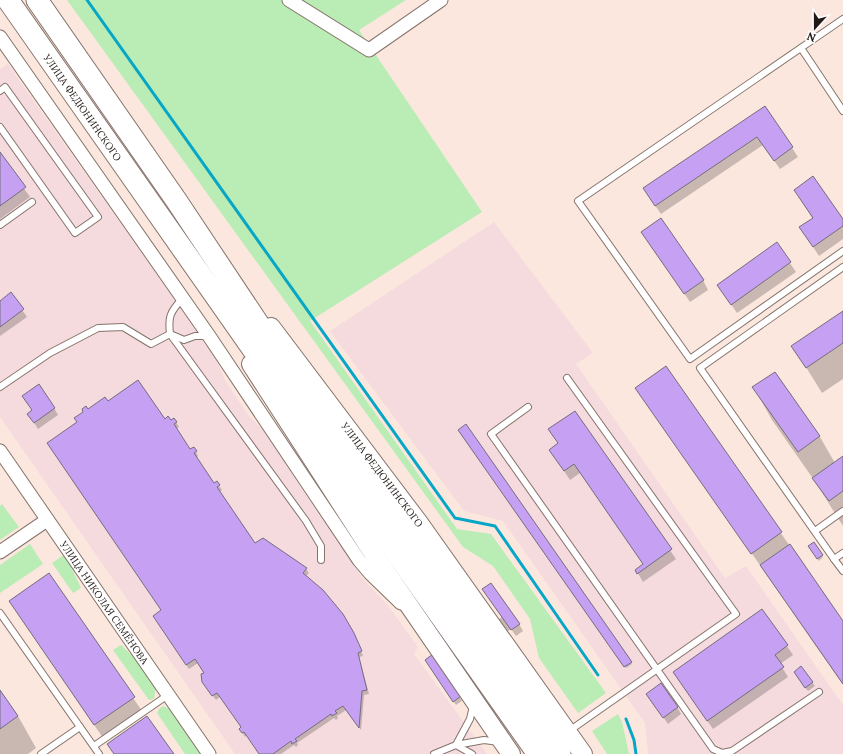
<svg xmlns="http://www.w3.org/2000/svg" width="843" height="754" viewBox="0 0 843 754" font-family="Lora,serif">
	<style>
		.commercial { fill: #f5dbde }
		.green { fill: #baecb6 }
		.shadow { fill: #0003 }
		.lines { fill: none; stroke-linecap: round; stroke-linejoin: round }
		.stream { stroke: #06a7c6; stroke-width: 3 }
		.building { fill: #c6a0f2; stroke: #746d7e }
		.service-casing { stroke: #85736a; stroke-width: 8 }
		.minor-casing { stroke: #85736a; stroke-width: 15 }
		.secondary-casing { stroke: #85736a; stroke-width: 20 }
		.trunk-casing { stroke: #85736a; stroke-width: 23 }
		.service { stroke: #fff; stroke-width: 6 }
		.minor { stroke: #fff; stroke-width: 13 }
		.secondary { stroke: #fff; stroke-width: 18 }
		.trunk { stroke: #fff; stroke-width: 21 }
		.labels { text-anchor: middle; stroke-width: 3; stroke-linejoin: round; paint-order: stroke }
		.street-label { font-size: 10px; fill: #1f1814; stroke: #fff }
	</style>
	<rect width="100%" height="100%" fill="#fce7de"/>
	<g class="commercial">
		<path d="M8,64L216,359L225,380L249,416L266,433L303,491L364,580L390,608L418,647L414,654L487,754H235L0,417V69Z"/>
		<path d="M494,222L593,353L576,364L725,578L746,566L843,705V754H648L645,723L503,521L464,511L330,331Z"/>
	</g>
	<g class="green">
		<path d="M67,0H406L359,30L482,212L310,321L457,529L491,534L606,693L578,713L539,658L530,619L493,566L463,547Z"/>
		<path d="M2,504L19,527L0,540V506Z"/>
		<path d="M30,544L43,564L0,593V565Z"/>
		<path d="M65,554L81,588L73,593L52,563Z"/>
		<path d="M121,645L144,667L156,687L154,699L149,700L113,650Z"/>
		<path d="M163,706L171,710L200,754H185L157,713L159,709Z"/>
		<path d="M618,714L622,722L629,754H607L592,731Z"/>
	</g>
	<g class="shadow">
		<path d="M765,107L798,157L780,169L763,145L661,214L650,198Z"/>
		<path d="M0,154L30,197L0,219Z"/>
		<path d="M795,190L843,221V239L819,256L800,227L813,219Z"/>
		<path d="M648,241L703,280L708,290L690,302Z"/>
		<path d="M777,244L796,272L737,313L718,285Z"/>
		<path d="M11,294L27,317L0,336V302Z"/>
		<path d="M843,312V379L822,393L793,346Z"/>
		<path d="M666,367L843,623V685L637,388Z"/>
		<path d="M774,373L820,437L835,463L843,458V526L814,480L772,420L754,388Z"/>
		<path d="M108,403L165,420L171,421L174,419L179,427L176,429L190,450L196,452L198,456L196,458L214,485L217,483L219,486L222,490L219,492L255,545L263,540L306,569L309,573L306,576L356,638L363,656L359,657L369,694L364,695L361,730L346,710L337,716L338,718L336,720L334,718L297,743L298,745L296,747L294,745L281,754H260L247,735L245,737L240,729L242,728L221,696L216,700L206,686L205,673L198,663L189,669L154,617L162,611L78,423L88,410Z"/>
		<path d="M54,408L58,415L38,429L33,421Z"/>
		<path d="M575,412L676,559L643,582L636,570L644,565L580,473L570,480L550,450L559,444Z"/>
		<path d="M466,426L632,664L626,668L459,430Z"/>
		<path d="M814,543L823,557L819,561L809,547Z"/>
		<path d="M49,574L142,711L103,738L10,601Z"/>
		<path d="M483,589L519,624L523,631L516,636L511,629L446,675L462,701L456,705L428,664L439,661L502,617Z"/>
		<path d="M762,610L793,655L780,664L788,677L713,729L674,673Z"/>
		<path d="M797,677L812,682L815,686L808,691Z"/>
		<path d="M0,691L18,716L36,748L28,754H0Z"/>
		<path d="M647,694L677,707L681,714L668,724Z"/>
	</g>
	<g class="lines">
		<g class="stream">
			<path d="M87,0L455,518L495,526L598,675"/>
			<path d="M626,719L634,740L636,754"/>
		</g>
	</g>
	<g class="building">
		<path d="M765,106L793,147L774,161L757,137L655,206L643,188Z"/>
		<path d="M0,152L26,187L0,206Z"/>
		<path d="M813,176L843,219V226L813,247L799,227L813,218L794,190Z"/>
		<path d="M661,218L704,280L684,294L641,232Z"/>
		<path d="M777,242L791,262L731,305L717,285Z"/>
		<path d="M11,292L24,309L0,327V301Z"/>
		<path d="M843,311V343L806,368L791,346Z"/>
		<path d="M666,366L782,532L751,554L635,388Z"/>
		<path d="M775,372L820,436L798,452L752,387Z"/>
		<path d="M138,380L165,419L168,416L171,420L174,418L177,422L174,424L190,449L194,447L197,451L194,453L214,483L217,481L220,485L217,487L255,543L263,538L307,568L303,573L323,590L343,614L354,633L362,651L358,653L367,690L362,691L359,728L343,706L335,711L337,713L332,716L331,714L295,739L297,741L292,744L291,741L273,754H259L244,732L242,733L239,729L241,727L217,693L212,696L202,682L201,674L204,673L195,659L186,665L153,616L161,610L47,443L77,422L74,418L83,412L82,409L86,406L88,409L105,397L108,401Z"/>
		<path d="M39,384L55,408L34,423L27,414L32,410L22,396Z"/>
		<path d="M575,411L672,549L637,574L635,570L643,564L574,464L564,471L549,450L558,443L548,429Z"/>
		<path d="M466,424L632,662L624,667L458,430Z"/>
		<path d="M843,456V491L829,501L812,478Z"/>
		<path d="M814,542L823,555L817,559L808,546Z"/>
		<path d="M790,544L843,621V684L760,565Z"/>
		<path d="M49,573L135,697L94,725L9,601Z"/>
		<path d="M491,583L520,624L511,630L482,589Z"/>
		<path d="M762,609L788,645L775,655L784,667L707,721L673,672Z"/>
		<path d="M433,654L461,696L453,702L425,660Z"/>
		<path d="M801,666L813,682L805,688L794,672Z"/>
		<path d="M661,683L678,707L663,718L646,694Z"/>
		<path d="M0,690L18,716L0,729Z"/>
		<path d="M147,716L174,754H114L107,744Z"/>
	</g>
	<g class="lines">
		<g class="service-casing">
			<g id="service">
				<path d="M843,19L578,201L690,359L843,251"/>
				<path d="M801,48L843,111"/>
				<path d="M0,91L5,87L98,217L75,233L0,127"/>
				<path d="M0,225L32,202"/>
				<path d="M182,299C170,312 168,317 170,334L184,340L195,336H209"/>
				<path d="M567,378L736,614L569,731"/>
				<path d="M0,387L50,353L98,328L123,327L151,344L170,334L306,521L321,546V560"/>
				<path d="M528,407L491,434L713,749L722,753L732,751L819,692"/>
				<path d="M815,531L843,511"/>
				<path d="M843,553L834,559L843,571"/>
				<path d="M834,559L700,368L843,267"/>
				<path d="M0,613L99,754"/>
				<path d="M473,706L470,719L456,745L484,740L499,742"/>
				<path d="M94,746L168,695"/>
				<path d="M41,754L80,727"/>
				<path d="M434,754L456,745L472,754"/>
			</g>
		</g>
		<g class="minor-casing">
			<g id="minor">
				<path d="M289,0L369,50L441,0"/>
				<path d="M0,37L209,336L359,560L370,573L401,603"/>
				<path id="s1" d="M0,451L209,754"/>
				<path d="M0,552L47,520"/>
			</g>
		</g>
		<g class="secondary-casing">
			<g id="secondary">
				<path id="s2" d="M271,327L419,523L583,754"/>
				<path d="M251,364L371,550L511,754"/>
			</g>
		</g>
		<g class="trunk-casing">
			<g id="trunk">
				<path id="s3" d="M8,0C183,252 361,503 538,754"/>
				<path d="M37,0L176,200L291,373L560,754"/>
			</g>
		</g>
		<use href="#service" class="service"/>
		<use href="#minor" class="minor"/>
		<use href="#secondary" class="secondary"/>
		<use href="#trunk" class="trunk"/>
	</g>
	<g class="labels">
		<g class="street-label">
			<text dy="4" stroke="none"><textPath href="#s3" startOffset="131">УЛИЦА ФЕДЮНИНСКОГО</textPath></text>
			<text dy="4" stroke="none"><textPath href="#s2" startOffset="185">УЛИЦА ФЕДЮНИНСКОГО</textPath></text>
			<text dy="4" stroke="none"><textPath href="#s1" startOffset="184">УЛИЦА НИКОЛАЯ СЕМЁНОВА</textPath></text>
		</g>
	</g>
	<g transform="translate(815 28) rotate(201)" stroke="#ffffff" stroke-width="3" paint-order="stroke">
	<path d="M0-3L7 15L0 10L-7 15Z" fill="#1f1814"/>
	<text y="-6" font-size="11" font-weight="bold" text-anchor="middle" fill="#1f1814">N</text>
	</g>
</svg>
